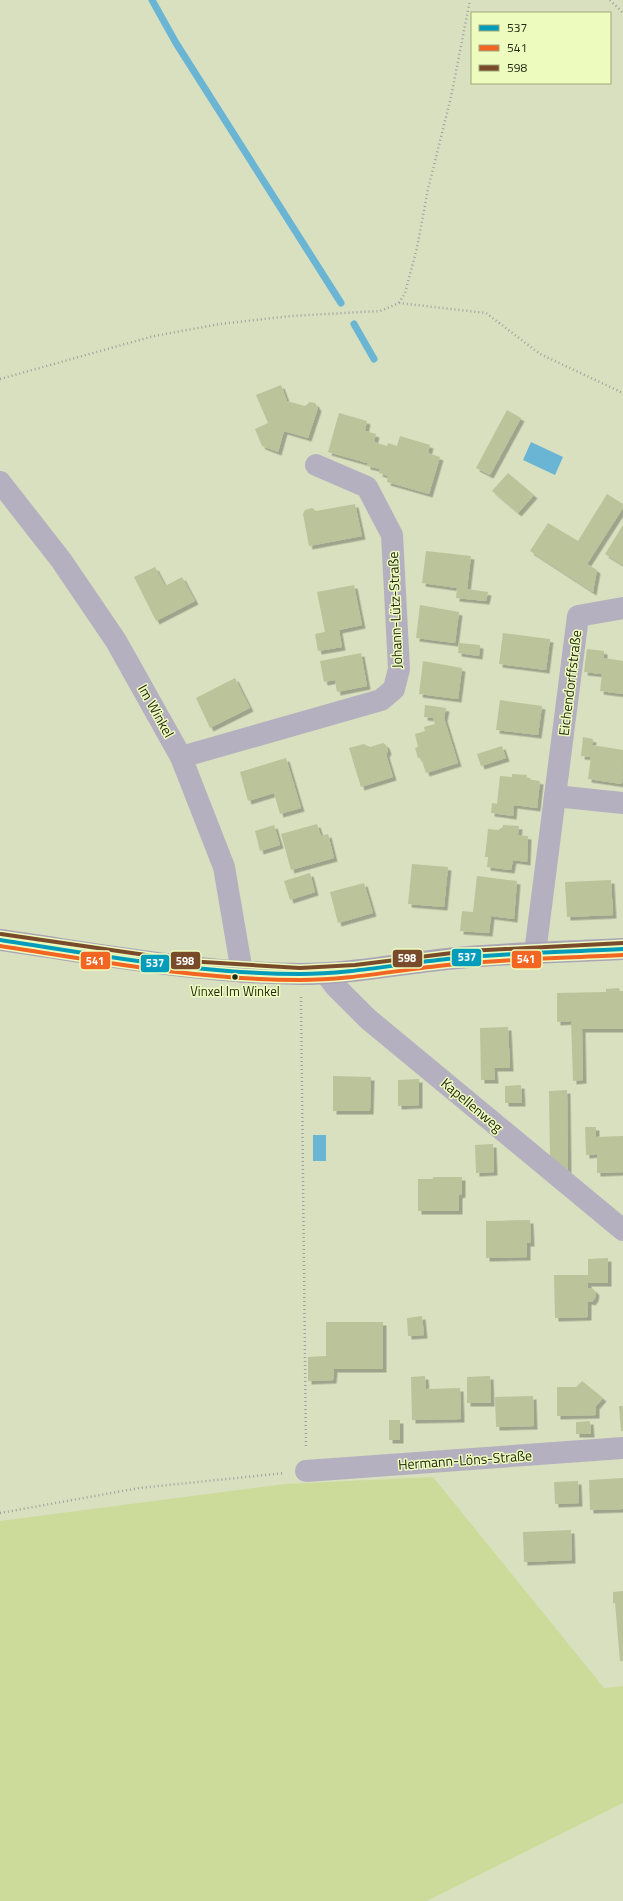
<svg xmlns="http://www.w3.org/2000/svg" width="623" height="1901" viewBox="0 0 623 1901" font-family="'Titillium Web',sans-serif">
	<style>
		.green { fill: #ccda9a }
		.water { fill: #6ab4d4 }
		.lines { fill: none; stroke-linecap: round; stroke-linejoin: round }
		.stream { stroke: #6ab4d4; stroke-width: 7 }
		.building { fill: #bac39a; filter: url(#shadow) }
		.path { stroke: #a19fa1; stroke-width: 2.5; stroke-dasharray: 1 3; stroke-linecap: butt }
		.street { stroke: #b5b0bf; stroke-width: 22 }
		.secondary { stroke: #aba4b7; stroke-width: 22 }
		.bus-1-casing { stroke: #edfbbe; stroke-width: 7 }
		.bus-2-casing { stroke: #edfbbe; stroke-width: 7 }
		.bus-3-casing { stroke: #edfbbe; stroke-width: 7 }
		.bus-1 { stroke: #049cbb; stroke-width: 4 }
		.bus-2 { stroke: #f26522; stroke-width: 4 }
		.bus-3 { stroke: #7a4b2a; stroke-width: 4 }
		.bus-dot { fill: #252a12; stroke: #edfbbe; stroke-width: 1.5 }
		.labels { text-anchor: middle; stroke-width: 3; stroke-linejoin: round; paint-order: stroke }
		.bus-label { font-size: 13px; fill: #252a12; stroke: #edfbbe }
		.street-label { font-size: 14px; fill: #252a12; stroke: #edfbbe }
		.line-badge { stroke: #edfbbe; stroke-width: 1.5 }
		.badge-label { font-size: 11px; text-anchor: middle; font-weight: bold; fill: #fff }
	</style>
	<defs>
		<filter id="shadow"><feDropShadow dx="3.5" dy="3.5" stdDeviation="0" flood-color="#0004"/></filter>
	</defs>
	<rect width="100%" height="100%" fill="#d8e0bf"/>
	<path class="green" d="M433,1477L604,1688L623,1686V1803L427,1901H0V1521L285,1484Z"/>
	<g class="water">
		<path d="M531,442L563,457L555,475L523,460Z"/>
		<rect x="313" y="1135" width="13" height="26"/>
	</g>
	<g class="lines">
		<g class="stream">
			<path d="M152,0L176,43L341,303"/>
			<path d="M354,324L374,359"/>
		</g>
	</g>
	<g class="building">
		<path d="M281,385L287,401L305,406L310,402L315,403L318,408L308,438L284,431L278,452L262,446L255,429L268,423L256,395Z"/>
		<path d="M507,410L521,418L490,475L476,468Z"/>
		<path d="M339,413L367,421L365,431L376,434L374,442L387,446L388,443L397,446L400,436L430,445L428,453L440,457L429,494L387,482L388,476L379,473L380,469L367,466V463L328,452Z"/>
		<path d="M508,473L534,495L518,513L492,491Z"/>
		<path d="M607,494L623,504V508L587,564L597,570L593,592L530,551L548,523L578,541Z"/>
		<path d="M355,504L362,536L309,546L303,514L305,510L312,508L316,511Z"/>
		<path d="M623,525V565L605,554Z"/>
		<path d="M426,551L471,556L467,589L488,592L486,601L456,598L457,588L422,583Z"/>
		<path d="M155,567L165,586L182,577L195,601L156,621L134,577Z"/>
		<path d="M354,585L362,625L339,630L342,647L318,651L315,634L325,632L317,592Z"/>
		<path d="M420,605L459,612L455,643L416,638Z"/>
		<path d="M503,633L550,639L546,670L499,664Z"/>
		<path d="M459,643L480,645L479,656L458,653Z"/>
		<path d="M587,649L604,651V658L623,661V694L600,691L602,674L584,672Z"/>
		<path d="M361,653L367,686L337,692L335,680L324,682L320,661Z"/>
		<path d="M423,661L462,668L458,699L419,694Z"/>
		<path d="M235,678L250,708L210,728L196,698Z"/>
		<path d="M500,700L542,706L538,735L496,730Z"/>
		<path d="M425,705L446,708L444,718L458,763L426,773L421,758H418L415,748L418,747L415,734L425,731L424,727L435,724L433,718L424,717Z"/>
		<path d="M583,737L593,739L592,745L623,750L622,784L588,779L591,757L581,756Z"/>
		<path d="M383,743L386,745L388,751L386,754L393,777L361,787L349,748L364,744L370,747Z"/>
		<path d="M502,746L506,758L481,766L477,754Z"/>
		<path d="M286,758L301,808L280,814L274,793L248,801L240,772Z"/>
		<path d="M512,774L527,775L526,779L540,781L537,808L514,805L513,816L491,813L492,803L497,804L500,776L512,777Z"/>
		<path d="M317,824L321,836L328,834L334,858L291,870L281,834Z"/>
		<path d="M274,825L280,845L260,851L255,831Z"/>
		<path d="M503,825L519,826L518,835L528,836L527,862L513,860L511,870L487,867L488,857H485L488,829L498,830L503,827Z"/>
		<path d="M412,864L448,867L444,907L408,904Z"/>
		<path d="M310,873L315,892L290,900L284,881Z"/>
		<path d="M477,876L517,881L514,919L491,916L489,933L460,931L462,911L473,912Z"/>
		<path d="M611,880L613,915L567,917L565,882Z"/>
		<path d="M364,883L373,913L338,923L330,892Z"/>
		<path d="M619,988L620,991H623V1029H582L583,1080L573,1081L571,1021L557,1022V993L606,992V989Z"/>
		<path d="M508,1027L510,1068H494L495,1080H481L480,1028Z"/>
		<path d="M333,1076L371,1077L370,1111H333Z"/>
		<path d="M419,1079V1105L398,1106V1080Z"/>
		<path d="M521,1085L522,1103H505V1086Z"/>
		<path d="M567,1090L568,1170L550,1157L549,1091Z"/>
		<path d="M585,1127H596V1137L623,1136V1172L597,1173V1154L586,1155Z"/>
		<path d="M493,1144L494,1172L476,1173L475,1145Z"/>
		<path d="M433,1177H462V1194L459,1195V1211H418V1179H433Z"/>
		<path d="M530,1220L531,1243H527V1257L486,1258V1221Z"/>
		<path d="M608,1258V1283H588V1288H592L596,1292L595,1298L592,1302L588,1301V1317L555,1318L554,1275H588V1259Z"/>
		<path d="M422,1316L424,1335L408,1336L407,1318Z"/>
		<path d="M326,1322H383V1369H334L333,1380L308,1381V1357L326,1356Z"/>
		<path d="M425,1376L426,1389L460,1388L461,1419L412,1420L411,1377Z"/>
		<path d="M490,1376L491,1403H467V1377Z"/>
		<path d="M582,1381L603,1398L596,1406V1415L557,1416V1387H576Z"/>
		<path d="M533,1396L534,1426L496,1427L495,1397Z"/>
		<path d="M619,1406H623V1431H621Z"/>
		<rect x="389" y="1420" width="11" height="20"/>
		<path d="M590,1421L591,1434H576V1422Z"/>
		<path d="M623,1478V1509L590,1510L589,1480Z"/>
		<path d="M578,1481L579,1503L555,1504L554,1482Z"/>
		<path d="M571,1530L572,1560L524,1562L523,1532Z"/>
		<path d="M623,1591V1661H620L615,1603H613V1592Z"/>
	</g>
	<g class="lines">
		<g class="path">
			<path d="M610,0L623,13"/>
			<path d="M399,303L405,293L417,248L428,189L451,97L470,0"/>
			<path d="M0,379L154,336L220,324L291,316L380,311L399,303L486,313L540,354L623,393"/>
			<path d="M199,992L241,996"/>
			<path d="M301,997L306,1448"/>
			<path d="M0,1513L139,1488L285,1473"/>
		</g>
		<g class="street">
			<path d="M0,482L61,560L116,641L181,757L224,867L242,972"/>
			<path d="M181,757L381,700L394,689L399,669L392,535L367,487L316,465"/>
			<path d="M555,796L623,803"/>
			<path d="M535,953L578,616L623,608"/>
			<path d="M326,974L336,987L368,1019L623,1230"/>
			<path d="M306,1471L623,1448"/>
		</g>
		<path class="secondary" d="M0,940C99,954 199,973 300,974C350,974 398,964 447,959C505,953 564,952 623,949"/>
		<g class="bus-1-casing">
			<path id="bus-1" d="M0,940C99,955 199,974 300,974C349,974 398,964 447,959C505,953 564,952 623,949"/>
		</g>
		<g class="bus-2-casing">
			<path id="bus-2" d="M0,946C99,961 199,980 300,980C349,980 398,970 447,965C505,959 564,958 623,955"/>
		</g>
		<g class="bus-3-casing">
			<path id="bus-3" d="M1,934L187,961L300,968L355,965L468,951L623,943"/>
		</g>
		<use href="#bus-1" class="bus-1"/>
		<use href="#bus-2" class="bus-2"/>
		<use href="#bus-3" class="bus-3"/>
	</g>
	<circle class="bus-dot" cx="235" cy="977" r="3.5"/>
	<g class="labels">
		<g class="bus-label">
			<text x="235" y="996">Vinxel Im Winkel</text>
		</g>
		<g class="street-label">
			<text transform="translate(395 610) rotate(-92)" y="5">Johann-Lütz-Straße</text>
			<text transform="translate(570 683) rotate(-83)" y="5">Eichendorffstraße</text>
			<text transform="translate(156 711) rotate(61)" y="5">Im Winkel</text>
			<text transform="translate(472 1105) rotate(40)" y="5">Kapellenweg</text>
			<text transform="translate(465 1460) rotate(-4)" y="5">Hermann-Löns-Straße</text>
		</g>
	</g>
	<g class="line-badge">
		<rect x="451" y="948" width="31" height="19" rx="4" fill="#049cbb"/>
		<rect x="392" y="949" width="31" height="19" rx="4" fill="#7a4b2a"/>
		<rect x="511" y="950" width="31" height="19" rx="4" fill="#f26522"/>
		<rect x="170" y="951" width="31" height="19" rx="4" fill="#7a4b2a"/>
		<rect x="80" y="951" width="31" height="19" rx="4" fill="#f26522"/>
		<rect x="140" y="954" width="30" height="19" rx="4" fill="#049cbb"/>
	</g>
	<g class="badge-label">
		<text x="467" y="961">537</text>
		<text x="407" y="962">598</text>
		<text x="526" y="963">541</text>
		<text x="185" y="965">598</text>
		<text x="95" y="965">541</text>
		<text x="155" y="967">537</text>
	</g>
	<rect x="471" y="12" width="140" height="72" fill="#edfbbe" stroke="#9da779"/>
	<rect x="479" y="25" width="20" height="6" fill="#049cbb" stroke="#9da779"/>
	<text x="507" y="32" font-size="12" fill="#252a12">537</text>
	<rect x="479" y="45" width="20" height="6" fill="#f26522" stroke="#9da779"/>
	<text x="507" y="52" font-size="12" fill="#252a12">541</text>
	<rect x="479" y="65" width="20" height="6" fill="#7a4b2a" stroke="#9da779"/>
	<text x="507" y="72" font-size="12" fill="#252a12">598</text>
</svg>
